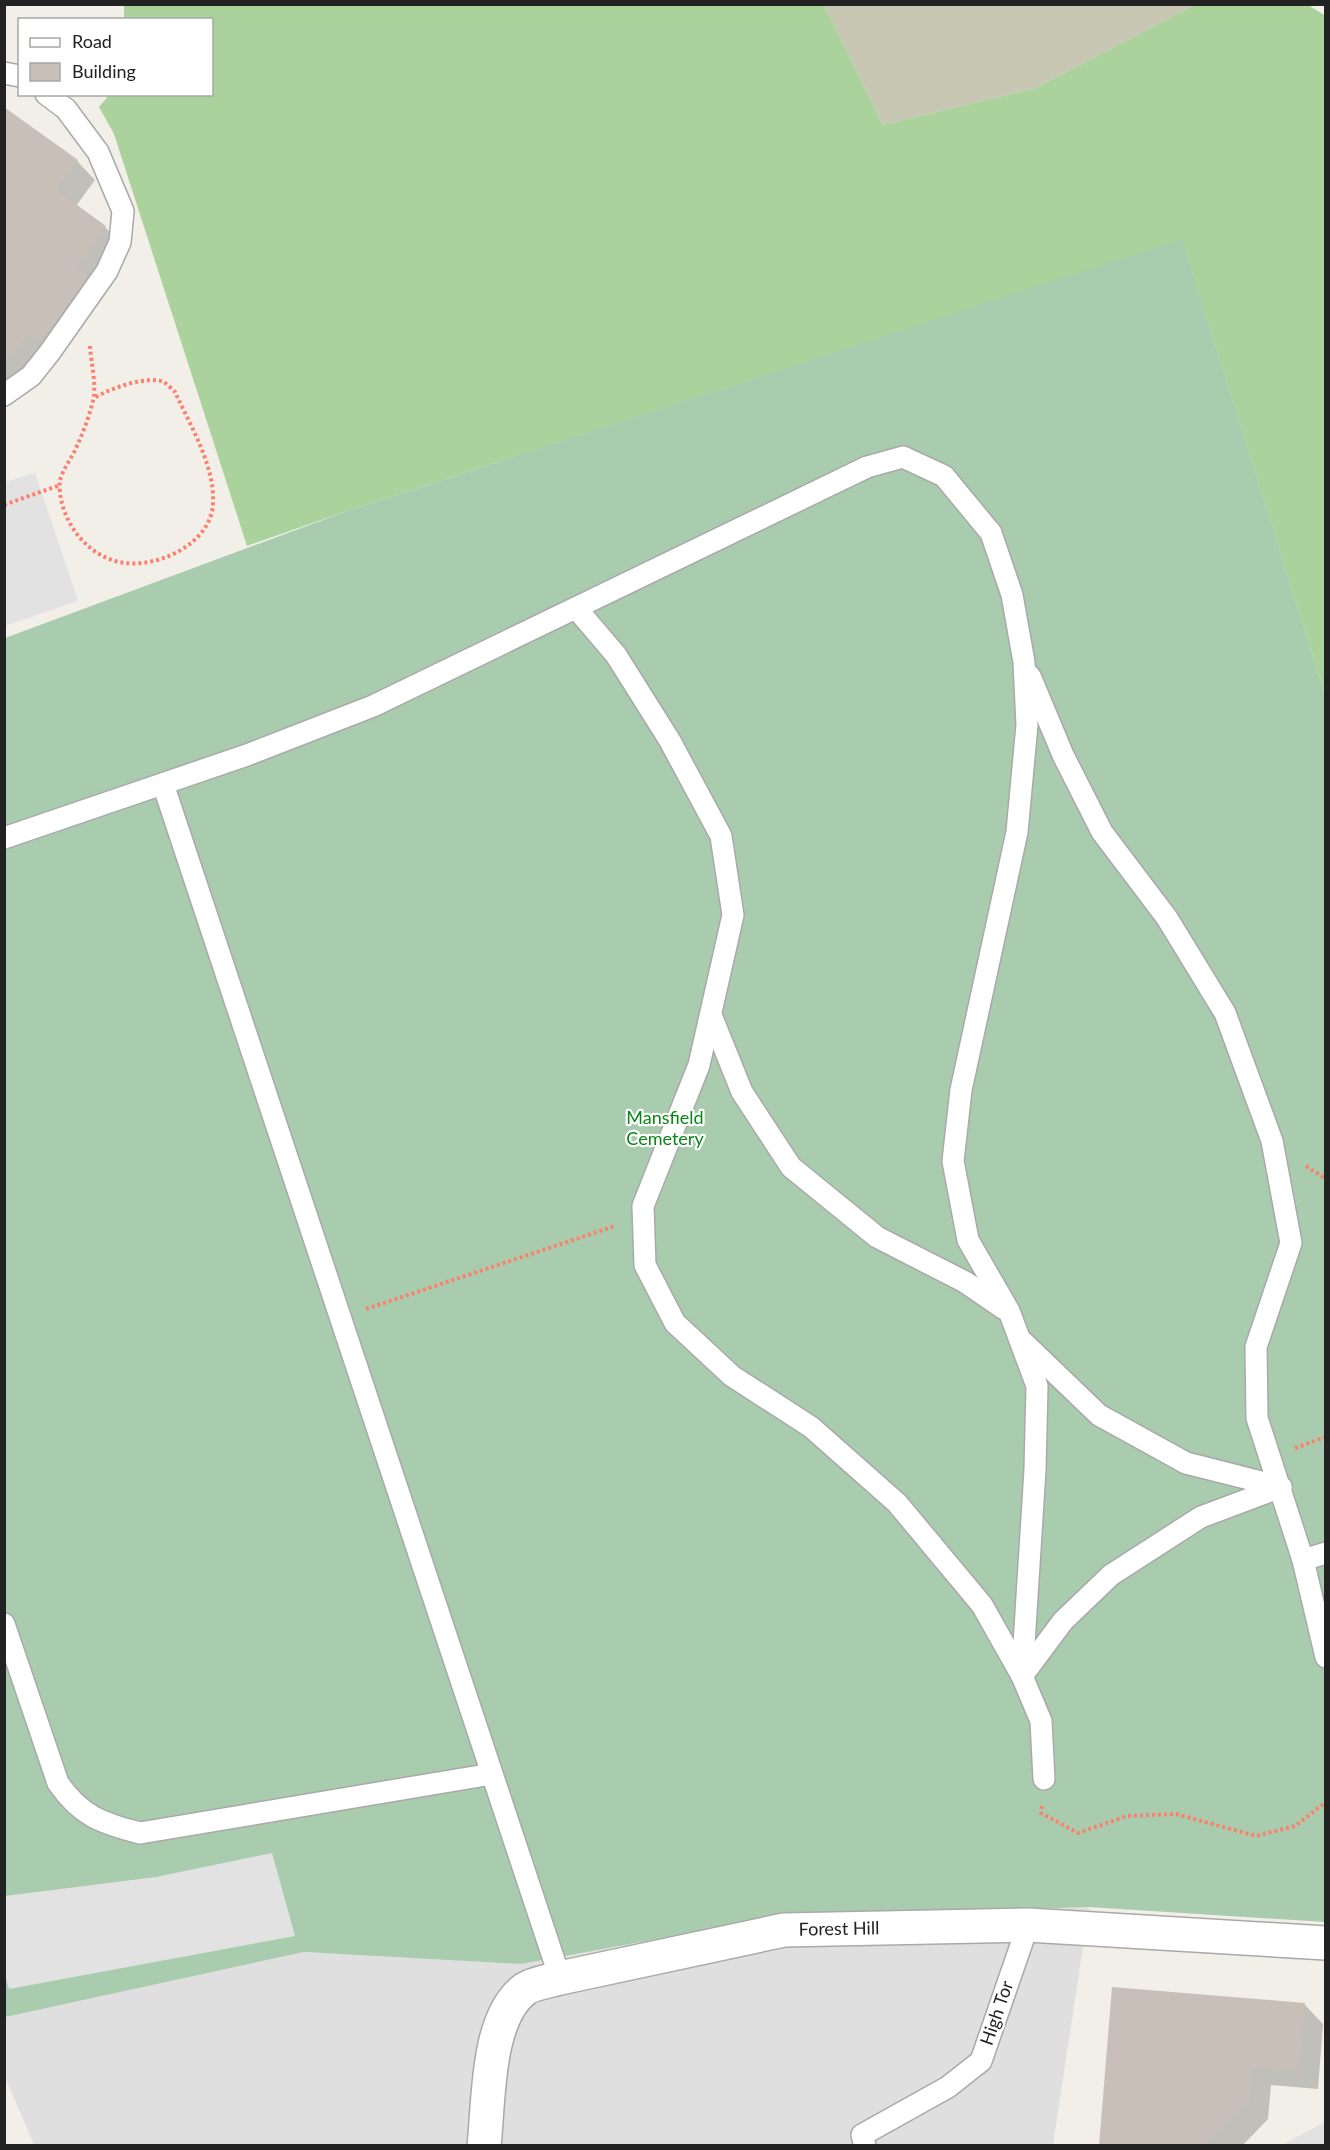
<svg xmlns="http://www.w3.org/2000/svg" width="1330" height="2150" viewBox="0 0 1330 2150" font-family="Lato,sans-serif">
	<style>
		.residential { fill: #e0dfdf }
		.construction { fill: #c7c7b3 }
		.forest { fill: #abd29d }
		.cemetery { fill: #a9ccaf }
		.parking { fill: #e2e2e2 }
		.shadow { fill: #0003 }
		.building { fill: #c7bfb8 }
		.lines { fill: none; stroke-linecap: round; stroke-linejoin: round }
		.service-casing { stroke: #a9a9a9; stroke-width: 24 }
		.minor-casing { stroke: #a9a9a9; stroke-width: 36 }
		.path { stroke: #fd806f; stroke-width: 4; stroke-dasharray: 3 3; stroke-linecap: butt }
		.service { stroke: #fff; stroke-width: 21 }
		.minor { stroke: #fff; stroke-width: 33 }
		.labels { text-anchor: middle; stroke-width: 4.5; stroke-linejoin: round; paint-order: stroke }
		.park-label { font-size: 18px; fill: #098716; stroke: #fff }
		.street-label { font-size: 18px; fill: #222; stroke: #fff }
	</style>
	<rect width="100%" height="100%" fill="#f2efe9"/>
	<path class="residential" d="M1089,1907L1053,2145H34L5,2077L4,2017L304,1952L521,1964L783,1916Z"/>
	<path class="construction" d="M824,5H1194L1036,88L883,125Z"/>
	<path class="forest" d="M124,5H824L883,125L1036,88L1194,5H1308L1326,16L1325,694L1182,240L347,511L247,546L114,134L99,107L109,95L212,94V20L124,19Z"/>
	<path class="cemetery" d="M1182,239L1325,694V1922L1089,1907L783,1916L521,1964L304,1952L5,2017V638L347,511Z"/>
	<g class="parking">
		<path d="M35,473L78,601L5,626V482Z"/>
		<path d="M272,1853L295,1936L9,1989L4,1972L5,1896L156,1877Z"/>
		<path d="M1325,2122V2145H1282Z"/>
	</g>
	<g class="shadow">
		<path d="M4,108L77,161L95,180L76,206L105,227L123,246L18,391L4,381Z"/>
		<path d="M1305,2005L1323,2024L1318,2089L1271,2085L1268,2119L1242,2146H1100Z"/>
	</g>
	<g class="building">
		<path d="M4,107L78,160L56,190L106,226L76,270L87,278L77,291L87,298L64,328L55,322L39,343L28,334L4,366Z"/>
		<path d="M1112,1987L1305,2003L1299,2071L1253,2067L1250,2100L1205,2146H1099Z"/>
	</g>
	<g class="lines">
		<g class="service-casing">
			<g id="service">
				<path d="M4,73L20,76"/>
				<path d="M4,395L31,376L50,352L107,271L120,242L123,211L98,152L66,109L46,94"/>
				<path d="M576,608L616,655L670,741L721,836L733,915L699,1065L643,1206L645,1265L675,1323L732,1376L811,1427L897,1503L982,1605L1022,1676L1063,1621L1111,1575L1201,1517L1281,1487"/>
				<path d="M1030,676L1063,755L1102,832L1167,918L1225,1013L1272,1141L1291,1243L1256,1347L1257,1418L1303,1560L1326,1657"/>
				<path d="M163,784L560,1978"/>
				<path d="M4,838L247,755L373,706L867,467L903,457L944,476L991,533L1012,595L1024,662L1027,725L1017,832L961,1090L953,1161L968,1240L1009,1311L1037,1386L1035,1470L1022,1676L1041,1721L1044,1779"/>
				<path d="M711,1015L742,1092L791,1167L877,1237L965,1282L1003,1308"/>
				<path d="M1023,1342L1099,1415L1186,1463L1281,1487"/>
				<path d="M1303,1560L1326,1553"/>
				<path d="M4,1624L58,1783C81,1816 101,1823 140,1833L492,1774"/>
				<path d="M865,2146L862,2135L948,2087L981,2061L1028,1925"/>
			</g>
		</g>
		<g class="minor-casing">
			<path id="minor" d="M484,2146C489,2101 486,2018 525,1989C534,1983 550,1981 560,1978L784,1930L1028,1925L1326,1943"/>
		</g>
		<g class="path">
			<path d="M90,346C91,363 97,386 93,401C89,417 83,433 76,448C72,458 62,470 60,481C59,486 60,494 61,499C67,527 86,552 115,561C152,572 212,545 213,503C215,466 190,425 175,392C172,389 167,384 164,382C146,375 109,389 94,398"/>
			<path d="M4,505L60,485"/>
			<path d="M1306,1166L1326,1179"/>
			<path d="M366,1309L615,1226"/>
			<path d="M1295,1448L1326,1437"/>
			<path d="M1042,1806L1041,1813L1078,1833L1127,1816L1176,1814L1256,1836L1295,1826L1326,1802"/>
		</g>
		<use href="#service" class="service"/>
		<use href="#minor" class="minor"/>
	</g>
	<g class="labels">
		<g class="park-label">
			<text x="665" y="1124">Mansfield<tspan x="665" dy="21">Cemetery</tspan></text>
		</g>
		<g class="street-label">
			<text transform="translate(839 1929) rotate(-1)" y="6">Forest Hill</text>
			<text transform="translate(997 2013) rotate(-71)" y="6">High Tor</text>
		</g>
	</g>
	<rect width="1330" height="2150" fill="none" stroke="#222222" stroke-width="12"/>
	<rect x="18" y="18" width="195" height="78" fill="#ffffff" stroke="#a7a7a7" stroke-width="1.5"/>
	<rect x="30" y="38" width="30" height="9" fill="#ffffff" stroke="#a7a7a7" stroke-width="1.5"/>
	<text x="72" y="48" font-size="18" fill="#222222">Road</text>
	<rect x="30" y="63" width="30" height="18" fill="#c7bfb8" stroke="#a7a7a7" stroke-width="1.5"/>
	<text x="72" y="78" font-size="18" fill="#222222">Building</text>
</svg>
